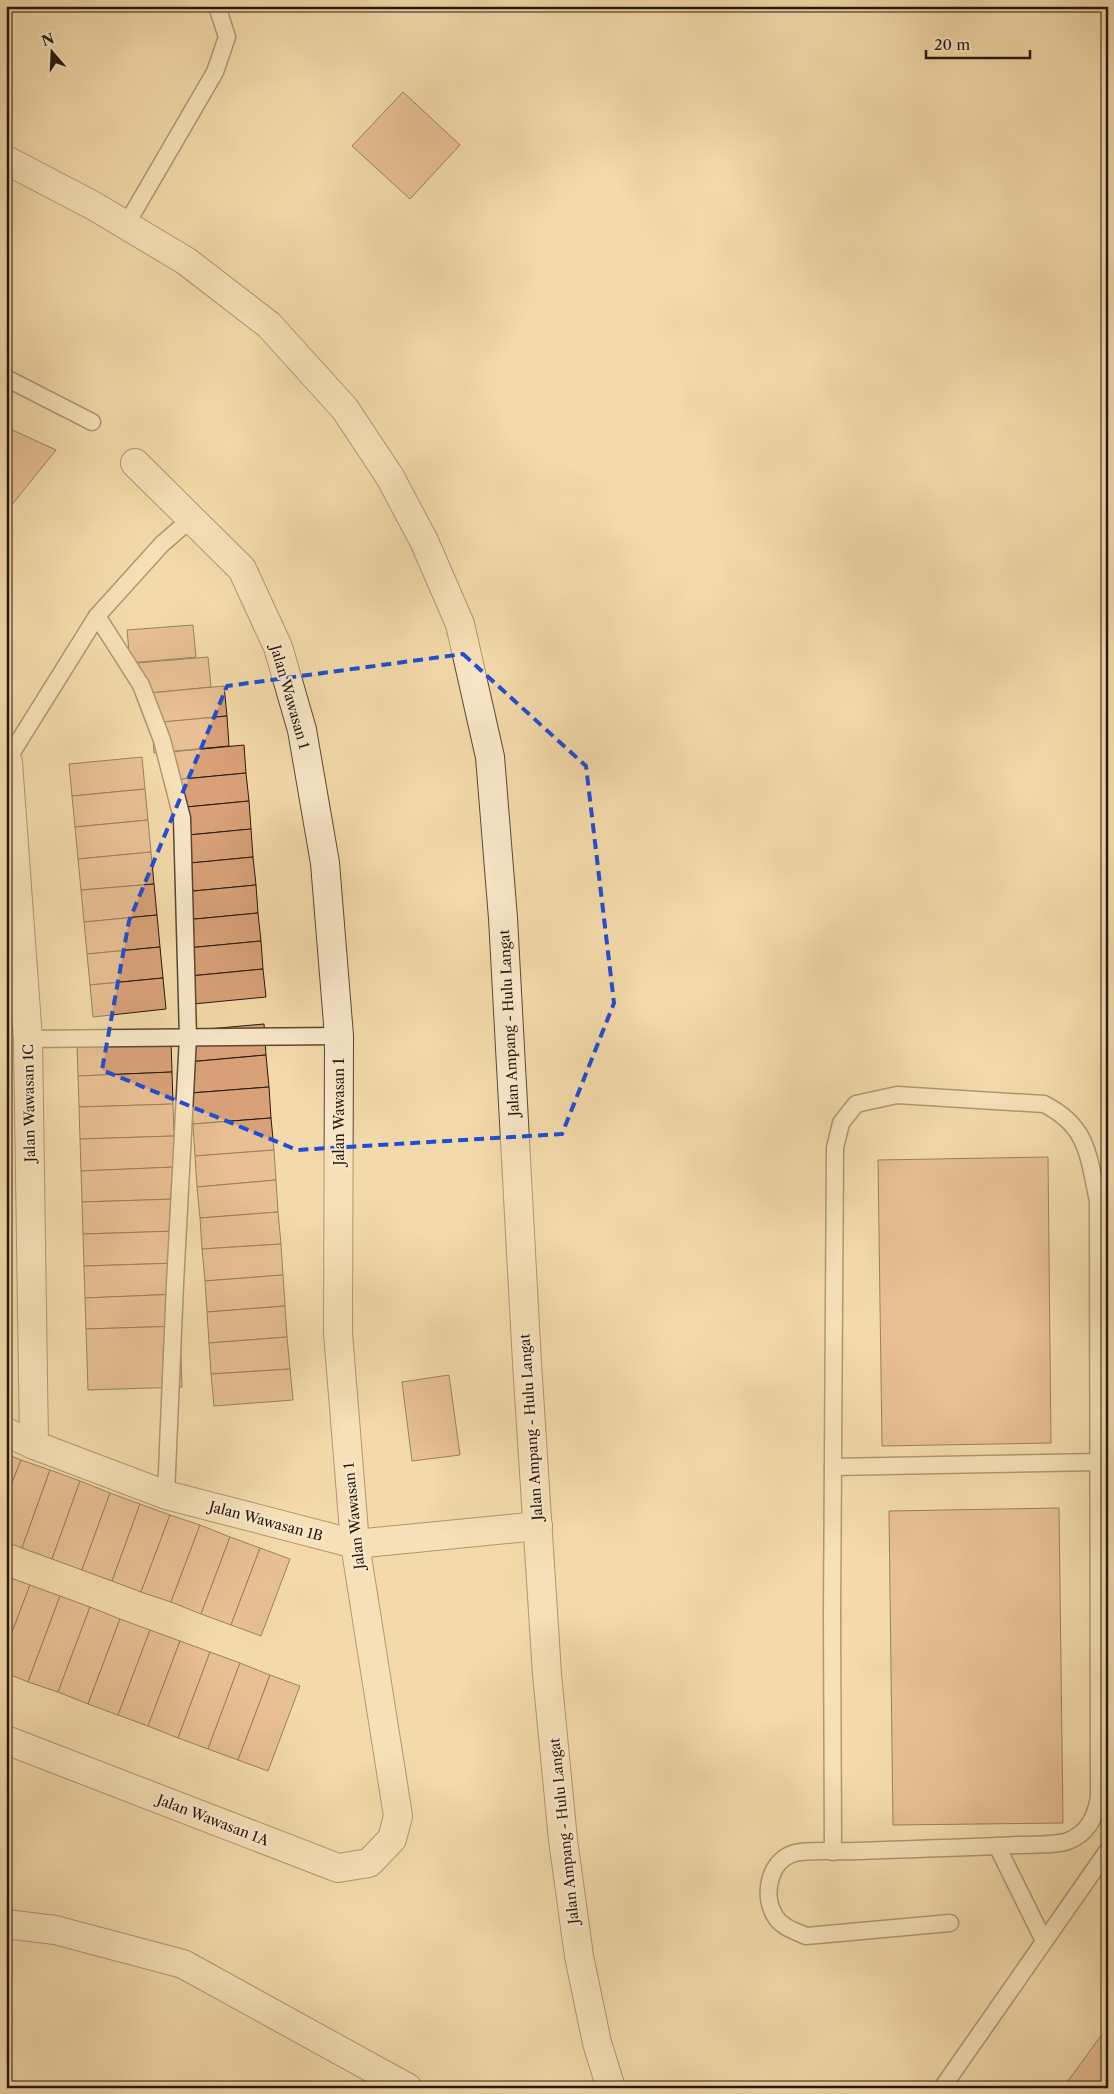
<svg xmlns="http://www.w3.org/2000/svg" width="1114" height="2094" viewBox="0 0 1114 2094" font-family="'Libre Caslon Text',serif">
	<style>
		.building { fill: #d9a178; stroke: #26170d }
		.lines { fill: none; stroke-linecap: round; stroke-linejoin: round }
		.service-casing { stroke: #5a4834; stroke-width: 19 }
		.minor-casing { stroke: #5a4834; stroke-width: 30 }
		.tertiary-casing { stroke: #5a4834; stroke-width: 30 }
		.service { stroke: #f8e7c8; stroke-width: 16 }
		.minor { stroke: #f8e7c8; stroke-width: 28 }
		.tertiary { stroke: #f8e7c8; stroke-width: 28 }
		.marked { fill: none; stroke: #1d4ed8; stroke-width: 4; stroke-dasharray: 10 6; stroke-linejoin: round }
		.labels { text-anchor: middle; stroke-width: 4.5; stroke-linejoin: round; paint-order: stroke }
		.street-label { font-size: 14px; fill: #26170d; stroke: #f8e7c8 }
	</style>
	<rect width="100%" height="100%" fill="#f4daaa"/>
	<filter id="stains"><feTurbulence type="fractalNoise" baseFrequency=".004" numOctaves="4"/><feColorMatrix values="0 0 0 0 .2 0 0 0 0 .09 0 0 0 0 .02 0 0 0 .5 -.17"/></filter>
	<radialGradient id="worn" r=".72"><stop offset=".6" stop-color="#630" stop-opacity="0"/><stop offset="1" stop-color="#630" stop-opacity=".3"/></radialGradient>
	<g class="building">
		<path d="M403,92L460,145L410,199L352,146Z"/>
		<path d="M6,427L56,450L6,512Z"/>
		<path d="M193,625L196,657L130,663L127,630Z"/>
		<path d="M208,657L211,687L140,694L137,663Z"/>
		<path d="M224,686L227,716L152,723L149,693Z"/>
		<path d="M227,716L229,746L154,753L152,723Z"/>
		<path d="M244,745L246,773L173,780L171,752Z"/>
		<path d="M142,757L145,789L72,796L69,764Z"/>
		<path d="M246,773L249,801L176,808L173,780Z"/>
		<path d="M145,789L148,820L75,827L72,796Z"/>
		<path d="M249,801L251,829L178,836L176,808Z"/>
		<path d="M148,820L151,852L78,859L75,827Z"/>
		<path d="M251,829L253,857L180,864L178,836Z"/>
		<path d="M151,852L154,884L81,890L78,859Z"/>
		<path d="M253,857L256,885L183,892L180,864Z"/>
		<path d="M154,884L157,915L84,922L81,890Z"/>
		<path d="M256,885L258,913L185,920L183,892Z"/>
		<path d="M258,913L261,941L187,948L185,920Z"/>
		<path d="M157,915L160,947L87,954L84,922Z"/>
		<path d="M261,941L263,969L190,976L187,948Z"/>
		<path d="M160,947L163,978L90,985L87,954Z"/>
		<path d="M263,969L266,997L193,1004L190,976Z"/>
		<path d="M163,978L166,1009L93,1017L90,985Z"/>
		<path d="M264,1024L266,1055L188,1062L185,1031Z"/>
		<path d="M171,1041L172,1072L78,1076L77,1044Z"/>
		<path d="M266,1055L269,1087L191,1093L188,1062Z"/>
		<path d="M172,1072L173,1104L79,1107L78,1076Z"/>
		<path d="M269,1087L271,1118L193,1124L191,1093Z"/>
		<path d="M173,1104L174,1136L80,1139L79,1107Z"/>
		<path d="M271,1118L274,1150L195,1156L193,1124Z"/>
		<path d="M174,1136L175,1167L81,1171L80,1139Z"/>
		<path d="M274,1150L276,1180L197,1187L195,1156Z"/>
		<path d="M1048,1157L1051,1443L882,1446L878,1160Z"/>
		<path d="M175,1167L176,1199L82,1202L81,1171Z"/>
		<path d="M276,1180L278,1212L200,1218L197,1187Z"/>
		<path d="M176,1199L177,1231L83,1234L82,1202Z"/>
		<path d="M278,1212L281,1244L202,1249L200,1218Z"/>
		<path d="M177,1231L178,1263L84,1266L83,1234Z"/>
		<path d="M281,1244L283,1275L205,1281L202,1249Z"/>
		<path d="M178,1263L179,1294L85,1298L84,1266Z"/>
		<path d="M283,1275L285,1306L207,1312L205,1281Z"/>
		<path d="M179,1294L180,1326L86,1329L85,1298Z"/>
		<path d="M285,1306L287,1337L209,1343L207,1312Z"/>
		<path d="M180,1326L182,1387L88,1390L86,1329Z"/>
		<path d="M287,1337L290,1369L211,1374L209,1343Z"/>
		<path d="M290,1369L293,1400L214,1406L211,1374Z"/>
		<path d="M449,1375L460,1455L412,1461L402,1382Z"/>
		<path d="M6,1454L21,1460L6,1498Z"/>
		<path d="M21,1460L50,1470L22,1548L6,1542V1498Z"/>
		<path d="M50,1470L80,1481L52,1559L22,1548Z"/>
		<path d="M80,1481L110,1493L82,1570L52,1559Z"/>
		<path d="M110,1493L140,1504L112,1581L82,1570Z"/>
		<path d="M140,1504L170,1515L141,1592L112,1581Z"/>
		<path d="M1059,1508L1063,1823L893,1825L889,1511Z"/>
		<path d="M170,1515L200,1525L171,1602L141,1592Z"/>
		<path d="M200,1525L230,1537L201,1614L171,1602Z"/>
		<path d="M230,1537L260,1548L231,1625L201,1614Z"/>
		<path d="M260,1548L290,1559L261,1636L231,1625Z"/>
		<path d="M6,1576L30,1585L6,1648Z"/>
		<path d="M30,1585L60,1596L28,1682L6,1673V1648Z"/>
		<path d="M60,1596L90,1607L58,1692L28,1682Z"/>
		<path d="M90,1607L120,1619L88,1704L58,1692Z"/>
		<path d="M120,1619L150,1630L118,1715L88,1704Z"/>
		<path d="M150,1630L180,1641L148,1726L118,1715Z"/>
		<path d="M180,1641L210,1652L178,1738L148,1726Z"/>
		<path d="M210,1652L240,1663L208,1749L178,1738Z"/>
		<path d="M240,1663L270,1675L238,1760L208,1749Z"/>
		<path d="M270,1675L300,1686L268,1771L238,1760Z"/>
		<path d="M1108,2026V2088H1063Z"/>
	</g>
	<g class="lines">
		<g class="service-casing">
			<g id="service">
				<path d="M126,225L215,72L227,37L217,6"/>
				<path d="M6,378L92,422"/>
				<path d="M97,616L141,685L162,740L182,818L188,1037L175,1284L166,1495"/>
				<path d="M8,762L14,749L97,616L162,544L192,518"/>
				<path d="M28,1039L339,1036"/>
				<path d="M833,1467L1099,1462"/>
				<path d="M997,1846L1044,1941"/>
				<path d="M833,1852L832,1614L835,1148L841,1123L856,1104L897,1095L1044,1104C1089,1127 1088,1156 1098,1201L1099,1798C1095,1818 1088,1833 1068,1841C1054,1846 1033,1844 1019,1845C965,1848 910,1849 856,1851C840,1852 810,1849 795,1853C769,1860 762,1895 775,1916C781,1927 795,1931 806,1936L950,1923"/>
				<path d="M942,2088L1108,1850"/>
			</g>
		</g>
		<g class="minor-casing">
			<g id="minor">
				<path d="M8,762L28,1039L34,1445"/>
				<path d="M6,1432L34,1445L166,1495L355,1544L538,1526"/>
				<path d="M6,1740L338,1868L369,1863L392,1839L398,1816L355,1544L338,1333L339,1036L325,863L302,730L278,647L242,569L135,463"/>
				<path d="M6,1924L55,1930L183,1964L408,2088"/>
			</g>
		</g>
		<g class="tertiary-casing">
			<path id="tertiary" d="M6,160L94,206L186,261L269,325L345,409L390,477L424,541L460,624L490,757L503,918L527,1363L547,1674L563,1840L579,1956L597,2043L611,2088"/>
		</g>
		<use href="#service" class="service"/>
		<use href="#minor" class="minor"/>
		<use href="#tertiary" class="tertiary"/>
	</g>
	<path d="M0 0H1114V2094H0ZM463,654L586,766L614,1003L562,1134L297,1150L102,1070L129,921L227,686Z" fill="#f4daaa" fill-opacity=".55" fill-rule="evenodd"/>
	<path class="marked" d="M463,654L586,766L614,1003L562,1134L297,1150L102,1070L129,921L227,686Z"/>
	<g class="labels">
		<g class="street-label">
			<text transform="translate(290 697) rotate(74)" y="5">Jalan Wawasan 1</text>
			<text transform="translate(509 1023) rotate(-93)" y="5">Jalan Ampang - Hulu Langat</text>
			<text transform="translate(29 1103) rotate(-91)" y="5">Jalan Wawasan 1C</text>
			<text transform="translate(339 1112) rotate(-90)" y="5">Jalan Wawasan 1</text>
			<text transform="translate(531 1427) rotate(-94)" y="5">Jalan Ampang - Hulu Langat</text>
			<text transform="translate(354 1516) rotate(-96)" y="5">Jalan Wawasan 1</text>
			<text transform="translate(266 1521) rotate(15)" y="5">Jalan Wawasan 1B</text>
			<text transform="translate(213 1820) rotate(21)" y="5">Jalan Wawasan 1A</text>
			<text transform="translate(564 1831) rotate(-96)" y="5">Jalan Ampang - Hulu Langat</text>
		</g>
	</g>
	<rect width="1114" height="2094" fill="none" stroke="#f4daaa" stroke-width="25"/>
	<rect x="8" y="8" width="1099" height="2079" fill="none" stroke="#26170d" stroke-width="2.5"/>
	<rect x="12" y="12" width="1089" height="2069" fill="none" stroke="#26170d"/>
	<g transform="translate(52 52) rotate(341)" stroke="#f8e7c8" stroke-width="4" paint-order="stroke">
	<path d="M0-4L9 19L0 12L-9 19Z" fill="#26170d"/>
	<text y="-8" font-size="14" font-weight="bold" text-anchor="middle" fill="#26170d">N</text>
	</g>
	<path d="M926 50v8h104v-8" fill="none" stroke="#26170d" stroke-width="2.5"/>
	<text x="934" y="50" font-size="15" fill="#26170d" stroke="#f8e7c8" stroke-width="4" paint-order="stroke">20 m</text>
	<rect width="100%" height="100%" filter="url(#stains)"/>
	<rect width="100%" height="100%" fill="url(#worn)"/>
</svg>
